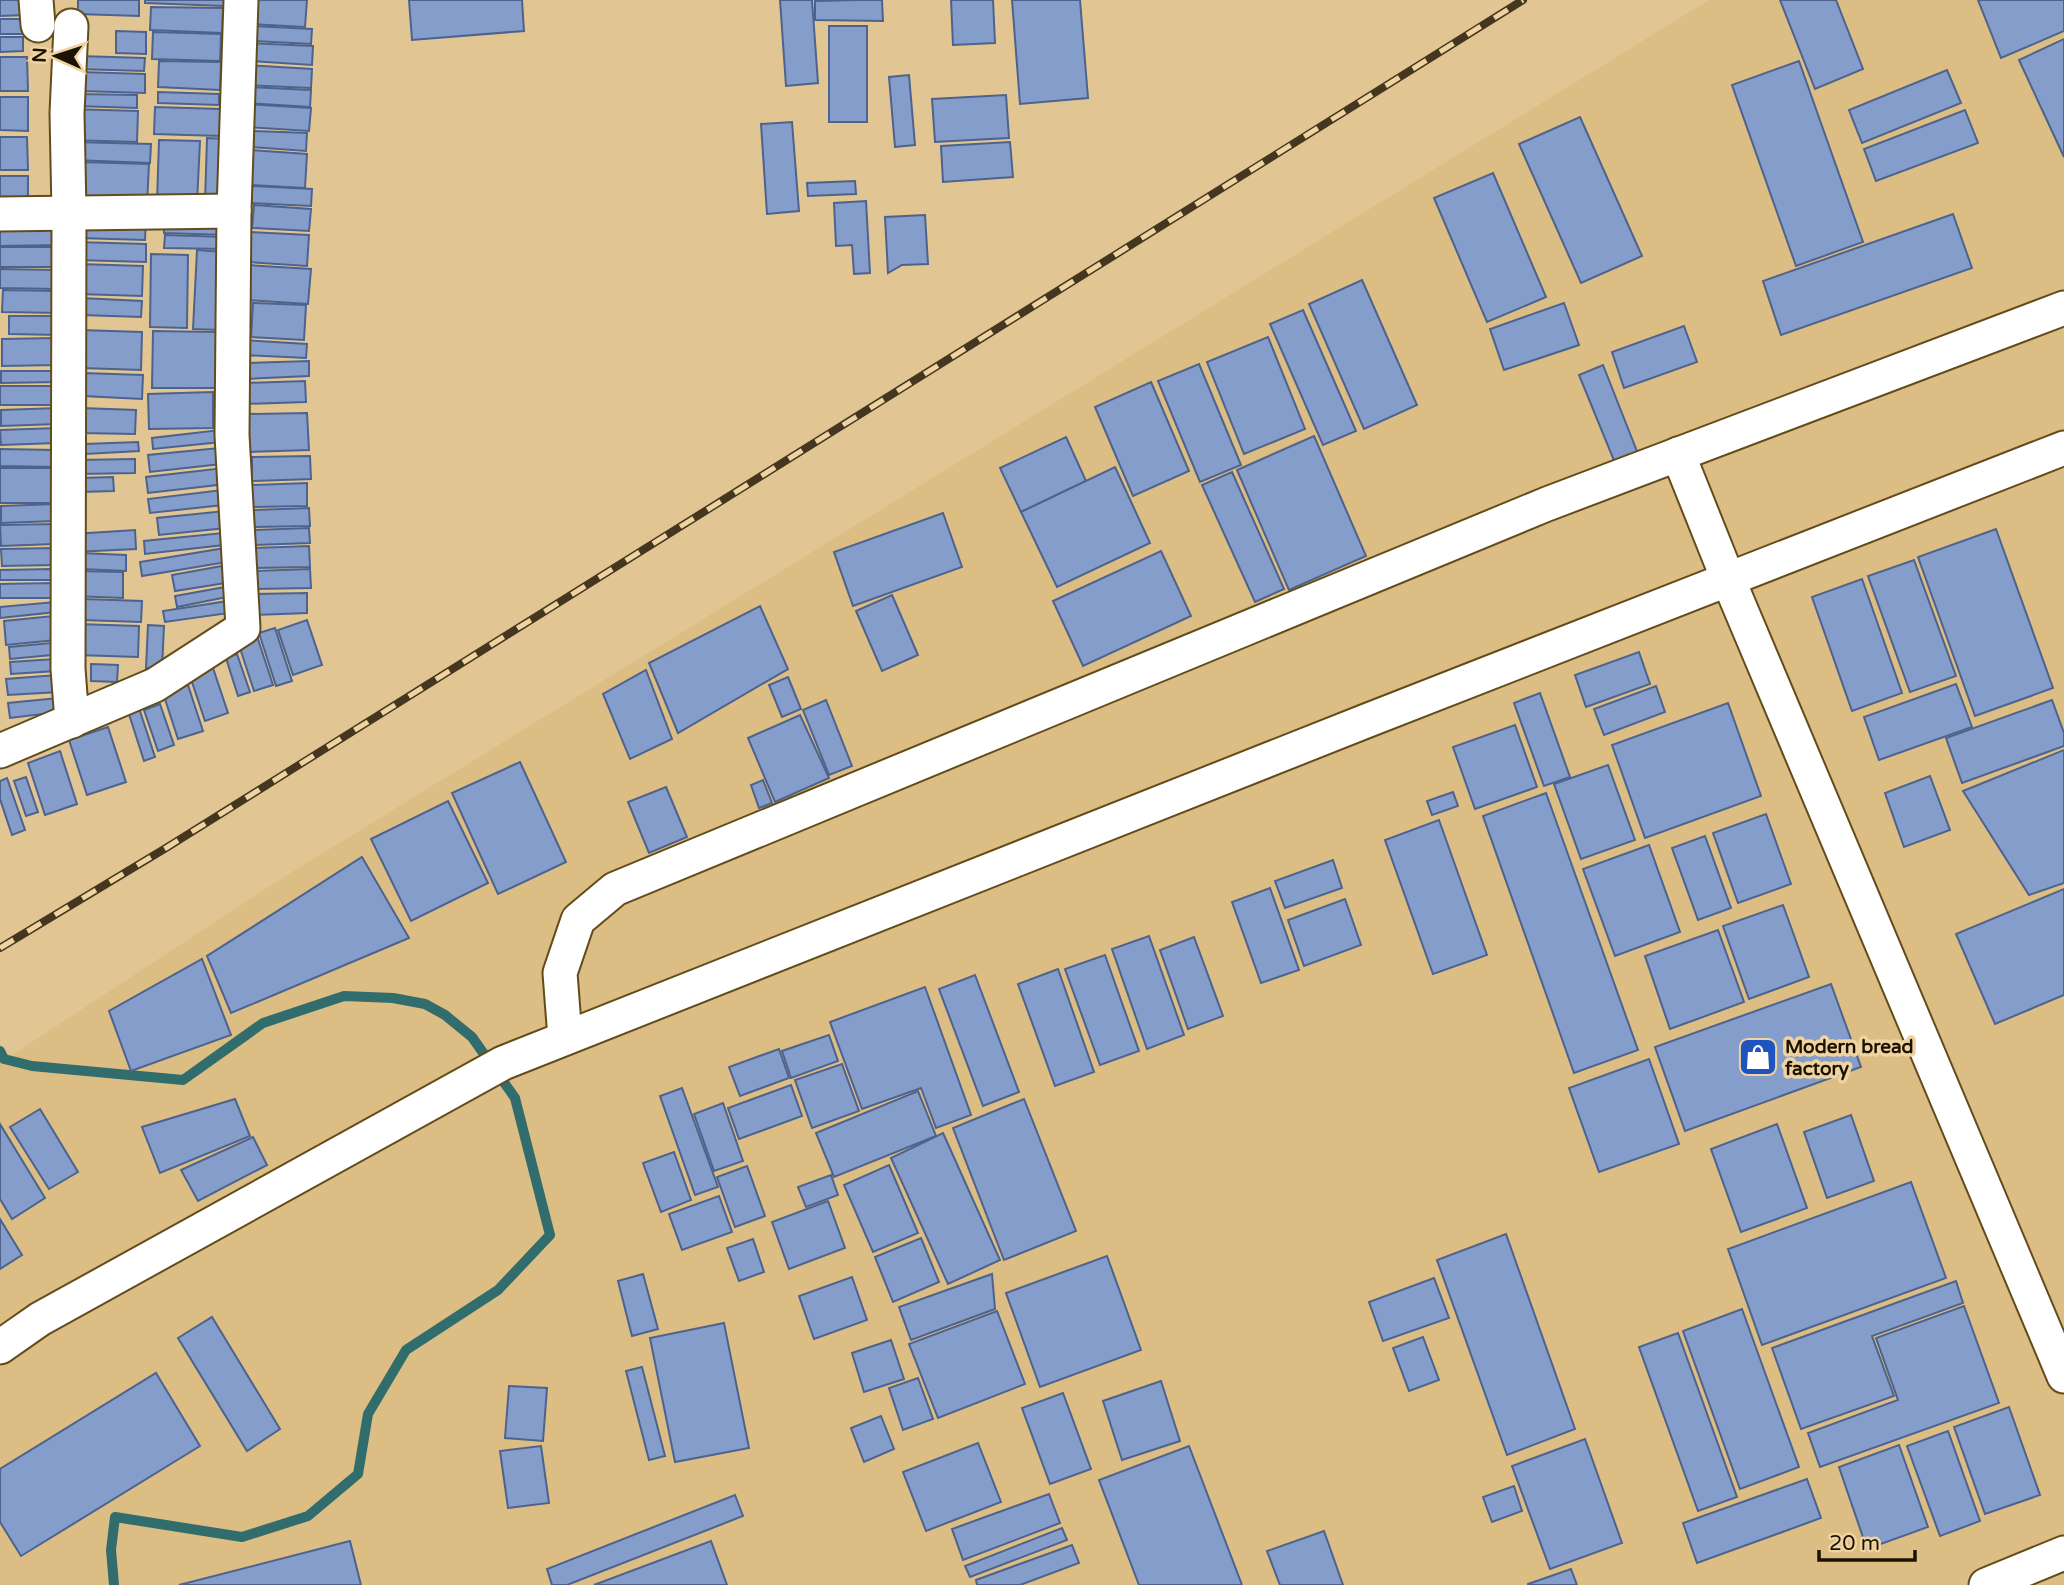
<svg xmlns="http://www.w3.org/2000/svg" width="2064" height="1585" viewBox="0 0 2064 1585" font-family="'Varela Round',sans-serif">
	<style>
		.built { fill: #dcbd83 }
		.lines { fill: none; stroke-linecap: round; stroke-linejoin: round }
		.stream { stroke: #326d6d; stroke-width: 10 }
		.building { fill: #849dca; stroke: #4d638d; stroke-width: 2 }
		.street-casing { stroke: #634c1b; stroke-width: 37 }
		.street { stroke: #fff; stroke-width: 33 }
		.rail-casing { stroke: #44361f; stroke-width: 8 }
		.rail { stroke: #efd3a0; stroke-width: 5; stroke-dasharray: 16; stroke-linecap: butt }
		.labels { text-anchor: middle; stroke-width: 7; stroke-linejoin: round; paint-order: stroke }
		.poi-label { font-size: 19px; font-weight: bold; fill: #1c1201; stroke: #efd3a0; text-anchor: start }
	</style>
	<rect width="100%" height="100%" fill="#e1c694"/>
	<path class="built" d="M1709,0H2064V1585H0V1063L268,887Z"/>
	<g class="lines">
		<path class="stream" d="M0,1051L4,1059L32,1066L183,1080L263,1023L344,996L393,998L425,1004L445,1015L472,1037L515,1098L550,1235L498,1290L406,1350L368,1414L358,1474L308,1516L242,1537L115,1517L111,1550L114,1585"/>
	</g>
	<g class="building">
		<path d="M0,0H26V15L0,16Z"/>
		<path d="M78,0H139V16L78,14Z"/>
		<path d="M145,0H224V6L145,3Z"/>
		<path d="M251,0H307L305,27L250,24Z"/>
		<path d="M409,0H522L524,31L412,40Z"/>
		<path d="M780,0H812L818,83L786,86Z"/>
		<path d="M859,0H882L883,21L815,20V1Z"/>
		<path d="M951,0H993L995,43L953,45Z"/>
		<path d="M1012,0H1080L1088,98L1020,104Z"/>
		<path d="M1780,0H1836L1863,69L1815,89Z"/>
		<path d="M1978,0H2064V31L2001,58Z"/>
		<path d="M151,7L223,8L222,33L150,30Z"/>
		<rect x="0" y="19" width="23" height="15"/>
		<path d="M253,26L312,29L311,44L252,41Z"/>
		<rect x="829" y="26" width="38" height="96"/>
		<path d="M116,31L146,32V54L116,53Z"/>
		<path d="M153,32L221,34L220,61L152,59Z"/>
		<path d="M0,37H23V51L0,52Z"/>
		<path d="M2064,39V157L2019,60Z"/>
		<path d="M250,43L313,46L312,65L249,61Z"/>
		<path d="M78,56L145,58L144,71L77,69Z"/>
		<path d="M0,57H27L28,91H0Z"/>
		<path d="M159,61L221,62L220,90L158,87Z"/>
		<path d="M1799,61L1863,242L1796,266L1732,85Z"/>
		<path d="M246,65L312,69L311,88L245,85Z"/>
		<path d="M1947,70L1961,103L1862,143L1849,110Z"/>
		<path d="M80,72L145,74V93L80,91Z"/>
		<path d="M909,75L915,145L895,147L889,77Z"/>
		<path d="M246,87L311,90L310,107L245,103Z"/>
		<path d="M158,92L219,94V105L158,103Z"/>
		<path d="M76,94L137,95V108L76,106Z"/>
		<path d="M1006,95L1009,138L935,142L932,99Z"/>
		<path d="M0,97H28V131L0,130Z"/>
		<path d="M248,104L311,108L309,131L246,127Z"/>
		<path d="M155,107L221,109L220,136L154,134Z"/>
		<path d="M71,109L138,111L137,142L69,140Z"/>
		<path d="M1965,110L1978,143L1876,181L1864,149Z"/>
		<path d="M1580,117L1642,256L1581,283L1519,144Z"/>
		<path d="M792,122L799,211L767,214L761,124Z"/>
		<path d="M252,131L307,133L306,151L251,147Z"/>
		<path d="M0,137H27L28,170H0Z"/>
		<path d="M207,138L226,139L225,202H205Z"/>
		<path d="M159,140L200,141L197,203L157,202Z"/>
		<path d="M73,142L151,144L150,163L73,160Z"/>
		<path d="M1010,142L1013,177L943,182L941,146Z"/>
		<path d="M250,150L307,154L305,188L249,185Z"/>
		<path d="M81,162L149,164L147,205L79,202Z"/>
		<path d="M1493,173L1546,297L1487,322L1434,198Z"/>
		<rect x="0" y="176" width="28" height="32"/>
		<path d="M855,181L856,194L808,196L807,183Z"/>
		<path d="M252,186L312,189L311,206L251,203Z"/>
		<path d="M866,201L870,273L854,274L852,245L836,246L834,203Z"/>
		<path d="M254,205L311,209L309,231L252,228Z"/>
		<path d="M59,214L60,245L0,246V215Z"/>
		<path d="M1953,214L1972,268L1781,335L1763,281Z"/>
		<path d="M78,215L146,217L145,240L78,238Z"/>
		<path d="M925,215L928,264L902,265L888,273L885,217Z"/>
		<path d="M164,218L226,220V235L164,233Z"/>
		<path d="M249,232L309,235L307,266L248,262Z"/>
		<path d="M165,235L226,237V249L164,248Z"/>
		<path d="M76,242L146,244V262L76,260Z"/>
		<rect x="0" y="247" width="60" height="20"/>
		<path d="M197,250L224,252L221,330L193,329Z"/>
		<path d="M151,254L188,255L187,328L150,327Z"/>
		<path d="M79,264L143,266L142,296L78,294Z"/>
		<path d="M248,265L311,269L308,304L246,300Z"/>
		<path d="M0,269L56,270V289L0,288Z"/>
		<path d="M1362,280L1417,405L1364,429L1309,304Z"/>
		<path d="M3,290L59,291V313L2,312Z"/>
		<path d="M81,298L142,301L141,317L81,315Z"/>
		<path d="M253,303L306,305L304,340L251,337Z"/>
		<path d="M1564,303L1579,345L1504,370L1490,329Z"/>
		<path d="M1303,310L1356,431L1323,445L1270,324Z"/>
		<path d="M9,316H60V335L9,334Z"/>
		<path d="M1684,326L1697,362L1624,388L1612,352Z"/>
		<path d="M81,330L142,332L141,370L81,368Z"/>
		<path d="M153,331L216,332V388H152Z"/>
		<path d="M1268,337L1305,429L1244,454L1207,362Z"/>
		<path d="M56,338L57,365L2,366V339Z"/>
		<path d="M243,340L307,344L306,358L242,355Z"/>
		<path d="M309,361V376L246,379L245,363Z"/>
		<path d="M1199,364L1241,465L1200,482L1158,381Z"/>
		<path d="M1603,365L1638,454L1615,463L1579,375Z"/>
		<path d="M1,371H58V382L1,383Z"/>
		<path d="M84,373L143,375L142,399L83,396Z"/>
		<path d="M305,381L306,402L244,404L243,383Z"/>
		<path d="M1151,382L1189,471L1133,496L1095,407Z"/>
		<path d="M0,386H55L56,405H0Z"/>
		<path d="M213,392V428L149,429L148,394Z"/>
		<path d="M58,408V424L1,426V410Z"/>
		<path d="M81,408L136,410L135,434L80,433Z"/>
		<path d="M307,413L309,450L249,452L247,414Z"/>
		<path d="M57,428V443L1,445L0,430Z"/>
		<path d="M220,430L221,442L153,449L152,438Z"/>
		<path d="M1314,436L1366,556L1289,590L1237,470Z"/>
		<path d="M1066,437L1086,481L1021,512L1000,468Z"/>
		<path d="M138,442L139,451L85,454L84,444Z"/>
		<path d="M219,448L221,464L150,472L148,455Z"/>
		<path d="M0,449L56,450V467L0,466Z"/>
		<path d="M310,456L311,479L252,481V457Z"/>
		<path d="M135,459V473L77,474L76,460Z"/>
		<path d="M1115,467L1150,543L1057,587L1021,512Z"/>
		<rect x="0" y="468" width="51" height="35"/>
		<path d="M224,468L226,484L148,493L146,477Z"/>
		<path d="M1232,472L1284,589L1255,602L1202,485Z"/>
		<path d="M113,477L114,491L80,492V478Z"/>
		<path d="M307,483V506L252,507V485Z"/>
		<path d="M222,490L223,505L150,513L148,499Z"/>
		<path d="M55,504V521L1,523V506Z"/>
		<path d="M309,508L310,526L253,527L252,510Z"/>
		<path d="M225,511L226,528L159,535L157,518Z"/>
		<path d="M943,513L962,567L853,606L834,552Z"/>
		<path d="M54,524V544L1,546L0,525Z"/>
		<path d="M309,528L310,543L254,545L253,530Z"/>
		<path d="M1996,529L2053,688L1975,716L1918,557Z"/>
		<path d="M135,530L136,549L74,552L73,534Z"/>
		<path d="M223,533L224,545L145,554L144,541Z"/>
		<path d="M309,546L310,567L252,568L251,548Z"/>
		<path d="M54,548V565L2,566L1,549Z"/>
		<path d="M225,548L227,562L142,576L140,562Z"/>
		<path d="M1161,551L1191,616L1083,666L1053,601Z"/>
		<path d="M81,553L126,555V571L81,569Z"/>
		<path d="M1914,560L1956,676L1910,692L1868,576Z"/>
		<path d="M222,566L226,583L175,591L172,575Z"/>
		<path d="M51,569V580H0V570Z"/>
		<path d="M310,569L311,588L255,589L254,571Z"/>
		<path d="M74,571L123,572V598L73,596Z"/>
		<path d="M1862,579L1902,693L1852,711L1812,597Z"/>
		<path d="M54,583L53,598H0V584Z"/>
		<path d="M225,587L227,597L177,607L175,596Z"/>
		<path d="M307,593V613L255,615L254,594Z"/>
		<path d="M892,595L918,655L882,671L856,611Z"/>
		<path d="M83,599L142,601L141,622L82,620Z"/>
		<path d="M228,601L229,613L165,622L163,611Z"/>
		<path d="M55,602L56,612L0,618V607Z"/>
		<path d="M760,606L788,669L678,733L649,663Z"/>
		<path d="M53,616L56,640L6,645L4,621Z"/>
		<path d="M307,620L322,665L293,675L278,630Z"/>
		<path d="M77,624L139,626L138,657L76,655Z"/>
		<path d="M148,625L164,626L162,669L146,668Z"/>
		<path d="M275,628L292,681L276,686L259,633Z"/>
		<path d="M256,633L273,685L254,691L237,639Z"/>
		<path d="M51,643L52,655L10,659L9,647Z"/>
		<path d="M1639,652L1650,684L1586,707L1575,675Z"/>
		<path d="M237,654L250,692L238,696L226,658Z"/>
		<path d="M55,659L56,671L11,674L10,662Z"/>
		<path d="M91,664L118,665L117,682L91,681Z"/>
		<path d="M212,665L228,713L205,721L189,673Z"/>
		<path d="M646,670L672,739L630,759L603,694Z"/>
		<path d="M57,675L59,692L8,695L6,679Z"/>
		<path d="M788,677L801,709L782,717L769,685Z"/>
		<path d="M1956,684L1972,727L1879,760L1864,717Z"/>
		<path d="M188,685L203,731L178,739L163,693Z"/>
		<path d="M1656,686L1665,712L1604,735L1594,709Z"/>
		<path d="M1540,693L1570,777L1544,786L1514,703Z"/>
		<path d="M58,698L60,712L10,718L8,703Z"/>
		<path d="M826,700L852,766L829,775L803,710Z"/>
		<path d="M2052,700L2064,733V746L1962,783L1946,738Z"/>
		<path d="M1728,703L1761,796L1645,838L1612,745Z"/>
		<path d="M160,704L174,745L158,751L144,710Z"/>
		<path d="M138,705L155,757L144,761L127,708Z"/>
		<path d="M800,715L829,778L775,802L748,738Z"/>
		<path d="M1515,725L1537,787L1475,809L1453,747Z"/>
		<path d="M108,727L126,782L87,795L69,740Z"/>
		<path d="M2064,750V883L2029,895L1963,791Z"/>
		<path d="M60,751L77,804L45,815L28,763Z"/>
		<path d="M520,762L566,862L498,894L452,793Z"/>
		<path d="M1608,765L1635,840L1581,859L1554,784Z"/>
		<path d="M1930,776L1950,830L1904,847L1885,793Z"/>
		<path d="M26,777L38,812L26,816L14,781Z"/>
		<path d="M7,778L25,830L12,835L0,799V781Z"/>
		<path d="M763,780L772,803L759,808L751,785Z"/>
		<path d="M666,787L687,837L649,853L628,802Z"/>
		<path d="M1453,792L1458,806L1432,815L1427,801Z"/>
		<path d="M1546,793L1638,1050L1574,1073L1483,816Z"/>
		<path d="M448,801L488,883L411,921L371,839Z"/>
		<path d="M1766,814L1791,884L1738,903L1713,833Z"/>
		<path d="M1439,820L1487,955L1433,974L1385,840Z"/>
		<path d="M1705,836L1731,908L1698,920L1672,848Z"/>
		<path d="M1649,845L1680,932L1615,956L1583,869Z"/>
		<path d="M362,857L409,938L231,1013L207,956Z"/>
		<path d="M1333,860L1342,888L1285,908L1275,881Z"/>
		<path d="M1270,888L1299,970L1261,983L1232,902Z"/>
		<path d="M2064,889V995L1995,1024L1956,934Z"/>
		<path d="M1345,899L1361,945L1304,966L1288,920Z"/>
		<path d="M1783,905L1809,977L1749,999L1723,926Z"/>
		<path d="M1718,930L1744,1002L1670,1029L1645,956Z"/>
		<path d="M1149,936L1184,1035L1147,1049L1112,949Z"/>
		<path d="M1194,937L1223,1016L1188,1029L1160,950Z"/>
		<path d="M1105,955L1139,1051L1100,1065L1065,969Z"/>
		<path d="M202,959L231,1035L131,1071L109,1011Z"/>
		<path d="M1058,969L1094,1072L1055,1086L1018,984Z"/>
		<path d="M975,975L1019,1092L983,1106L939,989Z"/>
		<path d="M1831,984L1861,1067L1685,1131L1655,1047Z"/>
		<path d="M925,987L971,1115L936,1128L921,1088L862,1109L830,1022Z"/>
		<path d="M829,1035L838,1061L791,1078L782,1051Z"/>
		<path d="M779,1049L789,1078L740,1096L729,1067Z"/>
		<path d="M1649,1059L1679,1144L1599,1172L1569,1088Z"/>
		<path d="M842,1064L859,1111L812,1128L795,1080Z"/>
		<path d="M791,1085L802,1116L739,1139L728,1108Z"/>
		<path d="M682,1088L718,1187L695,1195L660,1096Z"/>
		<path d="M918,1091L936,1136L834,1177L816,1133Z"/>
		<path d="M235,1099L250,1136L160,1173L142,1127Z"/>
		<path d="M1024,1099L1076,1231L1004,1260L953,1128Z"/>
		<path d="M723,1103L743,1161L714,1171L694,1114Z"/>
		<path d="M40,1109L78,1172L49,1189L10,1127Z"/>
		<path d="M1851,1115L1874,1181L1827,1198L1804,1132Z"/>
		<path d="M0,1124L45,1198L12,1219L0,1199Z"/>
		<path d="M1777,1124L1807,1208L1741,1232L1711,1149Z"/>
		<path d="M943,1133L1000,1260L948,1284L891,1158Z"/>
		<path d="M253,1137L267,1165L198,1201L181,1170Z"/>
		<path d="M674,1152L691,1200L661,1212L643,1163Z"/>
		<path d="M889,1165L918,1233L873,1252L844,1185Z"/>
		<path d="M747,1166L765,1216L735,1227L717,1177Z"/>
		<path d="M831,1175L838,1195L806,1207L798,1187Z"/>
		<path d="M1911,1182L1946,1278L1762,1345L1728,1249Z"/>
		<path d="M719,1196L732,1232L682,1250L669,1214Z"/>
		<path d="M828,1201L845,1248L789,1269L772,1222Z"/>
		<path d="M0,1219L22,1255L0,1269Z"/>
		<path d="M1506,1234L1575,1429L1507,1455L1437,1260Z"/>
		<path d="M921,1238L939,1282L893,1302L875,1257Z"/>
		<path d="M753,1239L764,1272L739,1281L727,1248Z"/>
		<path d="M1107,1256L1141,1350L1040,1387L1006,1293Z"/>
		<path d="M643,1274L658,1329L632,1336L618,1281Z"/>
		<path d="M992,1274L995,1309L911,1340L899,1307Z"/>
		<path d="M852,1277L867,1320L814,1339L799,1296Z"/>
		<path d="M1434,1278L1449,1318L1383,1341L1369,1302Z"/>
		<path d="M1956,1281L1963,1303L1872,1336L1894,1396L1801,1429L1772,1348Z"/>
		<path d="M1964,1306L1999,1403L1820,1467L1808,1433L1898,1400L1876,1338Z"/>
		<path d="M1742,1309L1799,1467L1740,1489L1683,1331Z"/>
		<path d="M997,1311L1025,1384L938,1418L909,1344Z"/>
		<path d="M212,1317L280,1429L247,1451L178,1338Z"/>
		<path d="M724,1323L749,1448L675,1462L650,1338Z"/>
		<path d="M1678,1333L1737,1497L1698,1511L1639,1347Z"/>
		<path d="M1423,1337L1439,1380L1409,1391L1393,1348Z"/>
		<path d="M891,1340L904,1379L864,1392L852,1353Z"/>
		<path d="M642,1367L665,1456L649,1460L626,1371Z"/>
		<path d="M156,1373L200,1446L21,1556L0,1522V1469Z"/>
		<path d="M918,1378L933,1419L903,1430L889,1388Z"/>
		<path d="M1161,1381L1180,1441L1122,1460L1103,1401Z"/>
		<path d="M509,1386L547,1388L543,1441L505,1438Z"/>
		<path d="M1063,1393L1091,1469L1050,1484L1022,1408Z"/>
		<path d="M2009,1407L2040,1495L1985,1514L1954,1427Z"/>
		<path d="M881,1416L894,1449L864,1462L851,1428Z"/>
		<path d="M1948,1431L1980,1521L1940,1536L1907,1446Z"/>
		<path d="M1585,1439L1622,1543L1550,1569L1512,1466Z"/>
		<path d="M978,1443L1001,1502L926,1531L903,1472Z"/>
		<path d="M1899,1445L1928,1527L1867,1549L1839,1467Z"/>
		<path d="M541,1446L549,1503L508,1508L500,1451Z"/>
		<path d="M1189,1446L1242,1585H1139L1099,1480Z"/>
		<path d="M1807,1479L1821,1518L1697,1563L1683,1523Z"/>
		<path d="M1514,1486L1522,1511L1492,1522L1483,1497Z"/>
		<path d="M1049,1494L1060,1523L963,1560L952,1529Z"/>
		<path d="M735,1495L743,1516L567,1585H552L547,1569Z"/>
		<path d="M1062,1528L1067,1540L970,1577L965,1566Z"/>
		<path d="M1324,1531L1343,1585H1280L1267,1551Z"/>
		<path d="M350,1541L361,1585H179Z"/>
		<path d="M711,1541L727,1585H594Z"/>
		<path d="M1072,1545L1079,1563L1020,1585H977L976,1580Z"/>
		<path d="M1571,1569L1577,1585H1528V1584Z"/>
	</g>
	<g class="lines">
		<g class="street-casing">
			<g id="street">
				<path d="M36,0L38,25"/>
				<path d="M71,26L67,113L69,212L68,669L72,721"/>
				<path d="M0,214L234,211"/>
				<path d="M1678,454L1728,579L2064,1376"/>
				<path d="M0,751L155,685L243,628L232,435L234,211L241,0"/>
				<path d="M565,1038L560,973L578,920L615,889L1547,504L2064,308"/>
				<path d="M0,1347L40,1319L503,1063L1366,721L2064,448"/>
				<path d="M1986,1585L2064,1553"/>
			</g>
		</g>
		<use href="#street" class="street"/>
		<g class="rail-casing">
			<path id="rail" d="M0,948L166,848L1523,0"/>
		</g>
		<use href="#rail" class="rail"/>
	</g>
	<defs>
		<g id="shop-square" transform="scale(2.0125)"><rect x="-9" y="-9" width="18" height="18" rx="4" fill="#1f53c0" stroke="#efd3a0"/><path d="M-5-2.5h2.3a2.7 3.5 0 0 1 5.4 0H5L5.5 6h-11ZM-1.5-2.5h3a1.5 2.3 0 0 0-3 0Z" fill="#fff"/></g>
	</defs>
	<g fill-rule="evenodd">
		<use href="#shop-square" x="1758" y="1057"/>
	</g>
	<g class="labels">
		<g class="poi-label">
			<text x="1785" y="1053">Modern bread<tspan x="1785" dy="22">factory</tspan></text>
		</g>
	</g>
	<g transform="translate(56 56) rotate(273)" stroke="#efd3a0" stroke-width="5" paint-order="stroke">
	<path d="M0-5L12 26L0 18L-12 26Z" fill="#1c1201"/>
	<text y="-10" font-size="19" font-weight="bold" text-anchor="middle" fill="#1c1201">N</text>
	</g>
	<path d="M1819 1550v10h96v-10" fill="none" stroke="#1c1201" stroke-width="3.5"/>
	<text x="1829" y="1550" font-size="21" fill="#1c1201" stroke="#efd3a0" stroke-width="5" paint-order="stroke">20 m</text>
</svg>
